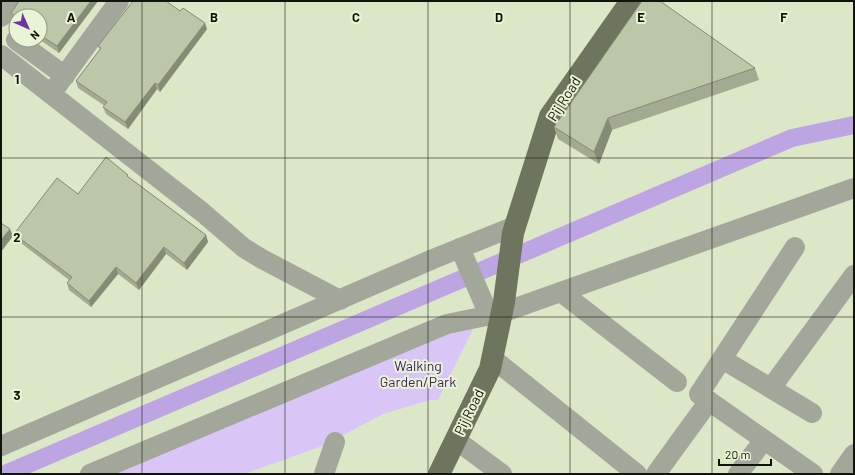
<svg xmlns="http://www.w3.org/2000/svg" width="855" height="475" viewBox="0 0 855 475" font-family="Barlow,sans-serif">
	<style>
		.green { fill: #d9c6f7 }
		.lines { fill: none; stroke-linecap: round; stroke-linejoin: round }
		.canal { stroke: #bda4e2; stroke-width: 18 }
		.minor { stroke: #a2a79a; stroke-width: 20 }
		.primary { stroke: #6d755e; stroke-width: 22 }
		.wall { fill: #a2ab91 }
		.shaded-wall { fill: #848b76 }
		.building { fill: #bcc7a9; stroke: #848b76 }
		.grid { fill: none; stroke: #11140a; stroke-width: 1; stroke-opacity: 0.55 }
		.labels { text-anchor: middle; stroke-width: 4; stroke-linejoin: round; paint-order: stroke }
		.street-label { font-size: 14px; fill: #11140a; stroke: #e9f4d5 }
		.park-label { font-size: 14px; fill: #432068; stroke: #e9f4d5 }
		.grid-label { font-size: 13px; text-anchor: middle; font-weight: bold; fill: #11140a; stroke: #e9f4d5; stroke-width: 4; stroke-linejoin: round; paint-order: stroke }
	</style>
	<rect width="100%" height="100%" fill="#dce7c8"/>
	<path class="green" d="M475,325L438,400H430L383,414L325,445L244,474H103L449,329Z"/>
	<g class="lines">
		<path class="canal" d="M5,474L792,138L854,125"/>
		<g class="minor">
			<path d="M1,17L12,1"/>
			<path d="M16,40L65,76"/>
			<path d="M1,55L202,212L244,248L262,259L340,300"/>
			<path d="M51,94L119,1"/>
			<path d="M795,247L699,394L813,474"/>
			<path d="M460,248L489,315"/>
			<path d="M561,292L677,382"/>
			<path d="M492,358L637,474"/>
			<path d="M722,359L812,413"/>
			<path d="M771,388L854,275"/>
			<path d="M456,440L502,474"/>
			<path d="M1,446L433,259L515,226"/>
			<path d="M90,474L447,324L501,313L854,188"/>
			<path d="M324,474L335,442"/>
			<path d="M656,474L709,401"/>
			<path d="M738,474L764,440"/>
			<path d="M840,474L854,454"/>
		</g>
		<path class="primary" d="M439,474L490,369L504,302L513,233L550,116L631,1"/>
	</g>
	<g class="wall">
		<path d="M98,1L59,53L40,40V16H16V22L13,20L11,13Z"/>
		<path d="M207,29L160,92L157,89L128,129L106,114L103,107L105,106L78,88L76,81L100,49L98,46Z"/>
		<path d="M755,68L759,80L612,130L599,164L558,139L554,127Z"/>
		<path d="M130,178L206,235L208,242L187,270L166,254L139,290L118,274L91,307L69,290L67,283L69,280L17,240L14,234L78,194Z"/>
	</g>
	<g class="shaded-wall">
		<path d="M91,1H98L59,53L57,46Z"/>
		<path d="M205,23L207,29L160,92L158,85Z"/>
		<path d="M155,83L157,89L128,129L125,122Z"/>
		<path d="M608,118L612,130L599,164L594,152Z"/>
		<path d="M10,229L13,236L1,252V240Z"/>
		<path d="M206,235L208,242L187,270L184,263Z"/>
		<path d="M164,247L166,254L139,290L136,283Z"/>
		<path d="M116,267L118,274L91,307L89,301Z"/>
	</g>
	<g class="building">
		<path d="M19,1H91L57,46L40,35V16H16V17L11,13Z"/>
		<path d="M133,1H166L180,11L183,8L205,23L158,85L155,83L125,122L103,107L107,102L76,81L101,48L98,46Z"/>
		<path d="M642,1H660L755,68L608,118L594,152L554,127Z"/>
		<path d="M106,157L128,175L127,176L206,235L184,263L164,247L136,283L116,267L89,301L67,283L72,277L14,234L57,178L78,194Z"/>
		<path d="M1,223L10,229L1,240Z"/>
	</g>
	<path class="grid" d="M142,1V474M285,1V474M428,1V474M570,1V474M712,1V474M1,158H854M1,317H854"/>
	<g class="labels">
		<g class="street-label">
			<text transform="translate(564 99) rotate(-58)" y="5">Pij Road</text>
			<text transform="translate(469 412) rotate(-64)" y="5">Pij Road</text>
		</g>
		<g class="park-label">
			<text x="418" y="371">Walking<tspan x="418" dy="16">Garden/Park</tspan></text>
		</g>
	</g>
	<g class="grid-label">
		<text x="71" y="22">A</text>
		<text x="214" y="22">B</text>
		<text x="356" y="22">C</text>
		<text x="499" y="22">D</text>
		<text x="641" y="22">E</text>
		<text x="784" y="22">F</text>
		<text x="17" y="84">1</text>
		<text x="17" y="242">2</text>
		<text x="17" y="400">3</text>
	</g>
	<rect width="855" height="475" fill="none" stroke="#11140a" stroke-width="4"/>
	<g transform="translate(28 28) rotate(135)"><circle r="19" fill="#e9f4d5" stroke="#939a84"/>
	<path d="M0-3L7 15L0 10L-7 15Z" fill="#6e33a9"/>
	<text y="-6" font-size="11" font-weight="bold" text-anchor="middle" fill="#11140a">N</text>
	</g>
	<path d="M719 459v6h52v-6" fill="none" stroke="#11140a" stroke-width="2"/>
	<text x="725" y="459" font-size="12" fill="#11140a" stroke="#e9f4d5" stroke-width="3" paint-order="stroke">20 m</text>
</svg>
